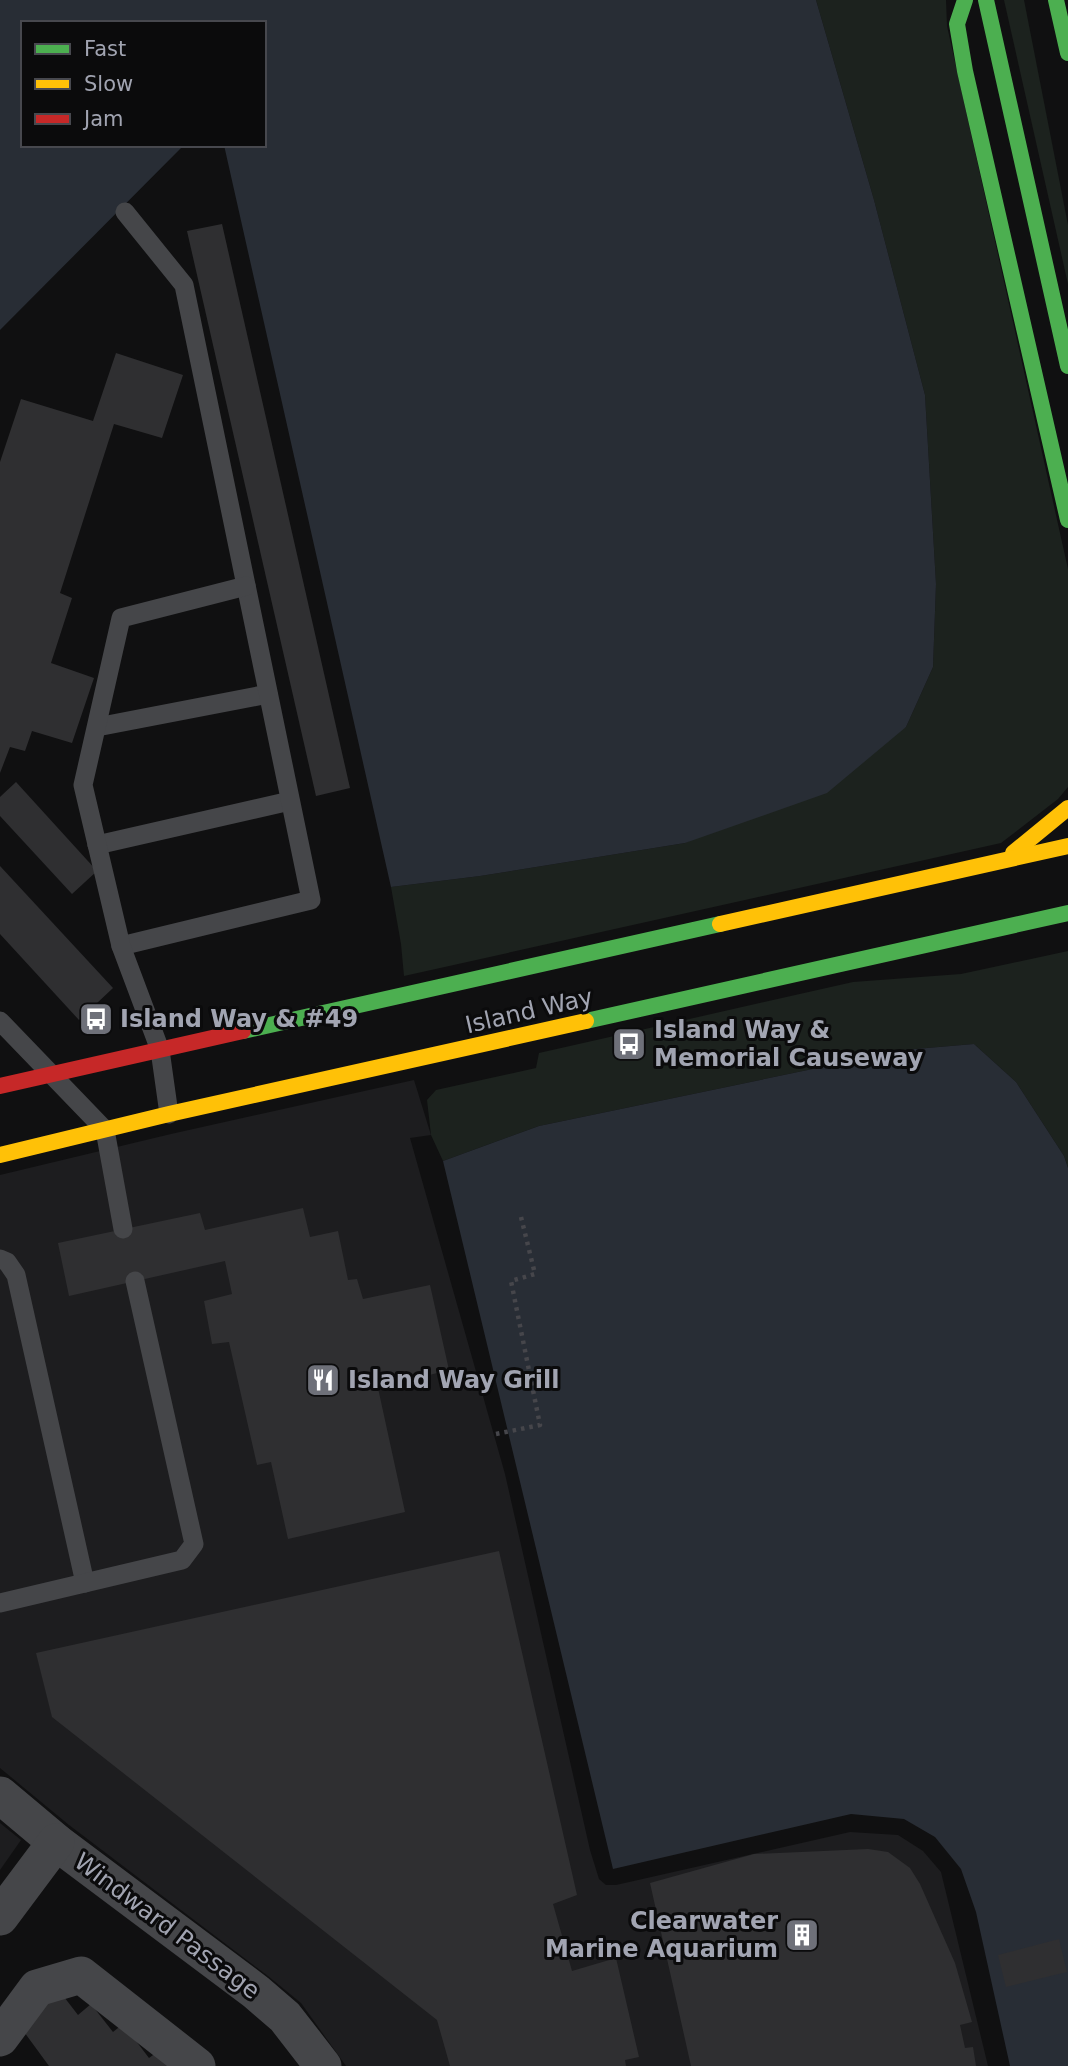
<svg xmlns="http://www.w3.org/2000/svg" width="1068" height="2066" viewBox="0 0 1068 2066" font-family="'DejaVu Sans',sans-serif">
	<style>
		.built { fill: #1d1d1f }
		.green { fill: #1c221e }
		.water { fill: #282d35 }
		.building { fill: #2f2f31 }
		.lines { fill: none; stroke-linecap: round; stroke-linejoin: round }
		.path { stroke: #46464b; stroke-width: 4.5; stroke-dasharray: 3.5 5; stroke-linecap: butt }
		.lane { stroke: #454649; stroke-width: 19 }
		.street { stroke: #454649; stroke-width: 37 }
		.fast { stroke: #4caf50; stroke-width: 16 }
		.slow { stroke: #ffc107; stroke-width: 16 }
		.jam { stroke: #c62828; stroke-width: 16 }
		.labels { text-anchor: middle; stroke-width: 6; stroke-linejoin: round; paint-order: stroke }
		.street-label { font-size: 24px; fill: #a1a4b1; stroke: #0b0b0c }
		.poi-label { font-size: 24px; font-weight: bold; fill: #a1a4b1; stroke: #0b0b0c; text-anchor: start }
	</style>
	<rect width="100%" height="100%" fill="#101011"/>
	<g class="built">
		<path d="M414,1080L431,1135L410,1138L505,1474L590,1850L599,1879L606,1885H616L850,1832L898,1835L923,1851L941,1872L988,2066H346L301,2003L268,1976L69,1825L0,1768V1175L171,1134Z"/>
		<path d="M0,1823L21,1840L0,1870Z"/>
	</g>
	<g class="green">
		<path d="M816,0H946L947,26L1068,569V787L1058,799L1001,843L404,976L401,944L391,887L480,876L685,843L906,727L933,667L936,584L925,395L874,200Z"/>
		<path d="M1004,0H1024L1068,225V284Z"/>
		<path d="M1068,951V1168L1064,1156L1016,1082L974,1044L904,1050L539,1126L443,1161L431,1135L427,1100L436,1090L536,1068L539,1053L853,982L961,974Z"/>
	</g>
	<g class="water">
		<path d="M0,0H816L874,200L925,395L936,584L933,667L906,727L827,793L685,843L480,876L391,887L224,145H264V23H23V145H184L0,330Z"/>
		<path d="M974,1044L1016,1082L1064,1156L1068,1168V2066H1010L976,1912L961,1869L935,1837L904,1819L851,1814L613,1869L443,1161L539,1126L904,1050Z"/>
	</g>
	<g class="building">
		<path d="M222,224L350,788L316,796L187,231Z"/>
		<path d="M116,353L183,375L162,438L114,424L60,593L72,598L51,663L94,678L72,743L32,731L25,751L10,747L0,773V462L21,399L93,421Z"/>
		<path d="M16,782L97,871L72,894L0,816V797Z"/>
		<path d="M0,866L113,988L79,1020L0,934Z"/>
		<path d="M303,1208L310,1237L338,1231L348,1280L357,1279L363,1299L430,1285L449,1370L378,1388L405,1512L288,1539L271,1462L257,1465L229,1342L212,1344L204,1301L232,1294L225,1261L69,1296L58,1243L200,1213L205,1230Z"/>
		<path d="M499,1551L577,1895L553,1904L572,1971L616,1958L639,2057L625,2060L626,2066H450L437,2020L52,1717L36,1653Z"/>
		<path d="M868,1849L888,1852L910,1868L920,1884L955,1963L972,2022L960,2025L965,2048L973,2047L976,2066H691L650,1883L754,1854Z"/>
		<path d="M1059,1939L1067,1972L1006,1987L998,1955Z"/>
		<path d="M61,1993L78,2015L91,2004L113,2032L123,2024L149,2058L160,2050L173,2066H49L19,2025Z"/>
	</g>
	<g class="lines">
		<path class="path" d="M496,1434L540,1425L511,1281L535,1274L521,1217"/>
		<g class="lane">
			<path d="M97,727L268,694"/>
			<path d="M97,845L290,801"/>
			<path d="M121,946L311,900L184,285L125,212"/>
			<path d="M0,1021L105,1130L123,1229"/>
			<path d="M169,1114L160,1050L121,946L83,785L121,618L246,586"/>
			<path d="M0,1259L7,1262L16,1275L85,1583"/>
			<path d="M0,1603L182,1560L194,1544L135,1281"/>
		</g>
		<g class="street">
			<path d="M0,1795L56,1842L256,1992L285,2017L323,2066"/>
			<path d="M0,1917L56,1842"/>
			<path d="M0,2038L37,1988L81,1975L197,2066"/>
		</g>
		<g class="fast">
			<path d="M965,0L957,24L965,71L1068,520"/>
			<path d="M986,0L1068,366"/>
			<path d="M1056,0L1068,53"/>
			<path d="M586,1021L1068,913"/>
			<path d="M243,1031L720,924"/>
		</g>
		<g class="slow">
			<path d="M1013,853L1068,808"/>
			<path d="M720,924L1068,846"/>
			<path d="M0,1155L169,1114L586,1021"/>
		</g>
		<path class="jam" d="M0,1086L243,1031"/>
	</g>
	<defs>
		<g id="bus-square" transform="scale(1.75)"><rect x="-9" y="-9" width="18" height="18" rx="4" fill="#6e7079" stroke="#0b0b0c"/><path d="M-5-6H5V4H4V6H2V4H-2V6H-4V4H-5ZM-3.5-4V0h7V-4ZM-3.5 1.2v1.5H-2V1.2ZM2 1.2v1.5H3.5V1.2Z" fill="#fff"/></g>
		<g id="restaurant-square" transform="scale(1.75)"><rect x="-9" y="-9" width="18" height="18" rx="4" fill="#6e7079" stroke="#0b0b0c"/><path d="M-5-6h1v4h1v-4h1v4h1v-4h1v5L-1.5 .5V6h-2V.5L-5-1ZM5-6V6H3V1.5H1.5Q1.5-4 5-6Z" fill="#fff"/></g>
		<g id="building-square" transform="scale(1.75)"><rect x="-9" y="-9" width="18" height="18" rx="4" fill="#6e7079" stroke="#0b0b0c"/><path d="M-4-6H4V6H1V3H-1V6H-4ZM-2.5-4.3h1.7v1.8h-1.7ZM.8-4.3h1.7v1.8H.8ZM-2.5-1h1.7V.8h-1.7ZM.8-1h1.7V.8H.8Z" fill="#fff"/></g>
	</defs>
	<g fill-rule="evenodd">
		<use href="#bus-square" x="96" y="1019"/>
		<use href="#bus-square" x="629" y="1044"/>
		<use href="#restaurant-square" x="323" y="1380"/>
		<use href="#building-square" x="802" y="1935"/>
	</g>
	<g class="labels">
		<g class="street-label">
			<text transform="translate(529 1011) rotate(-13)" y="8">Island Way</text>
			<text transform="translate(167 1926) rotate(37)" y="8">Windward Passage</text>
		</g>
		<g class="poi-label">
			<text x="120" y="1027">Island Way &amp; #49</text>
			<text x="654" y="1038">Island Way &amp;<tspan x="654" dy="28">Memorial Causeway</tspan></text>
			<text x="348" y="1388">Island Way Grill</text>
			<text x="778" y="1929" text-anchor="end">Clearwater<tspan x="778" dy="28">Marine Aquarium</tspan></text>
		</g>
	</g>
	<rect x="21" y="21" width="245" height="126" fill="#0b0b0c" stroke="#47484e" stroke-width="2"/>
	<rect x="35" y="44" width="35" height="10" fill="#4caf50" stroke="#47484e" stroke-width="2"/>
	<text x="84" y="56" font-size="21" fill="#a1a4b1">Fast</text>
	<rect x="35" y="79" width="35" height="10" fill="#ffc107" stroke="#47484e" stroke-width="2"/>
	<text x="84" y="91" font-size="21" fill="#a1a4b1">Slow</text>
	<rect x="35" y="114" width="35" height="10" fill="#c62828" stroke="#47484e" stroke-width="2"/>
	<text x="84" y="126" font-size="21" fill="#a1a4b1">Jam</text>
</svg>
